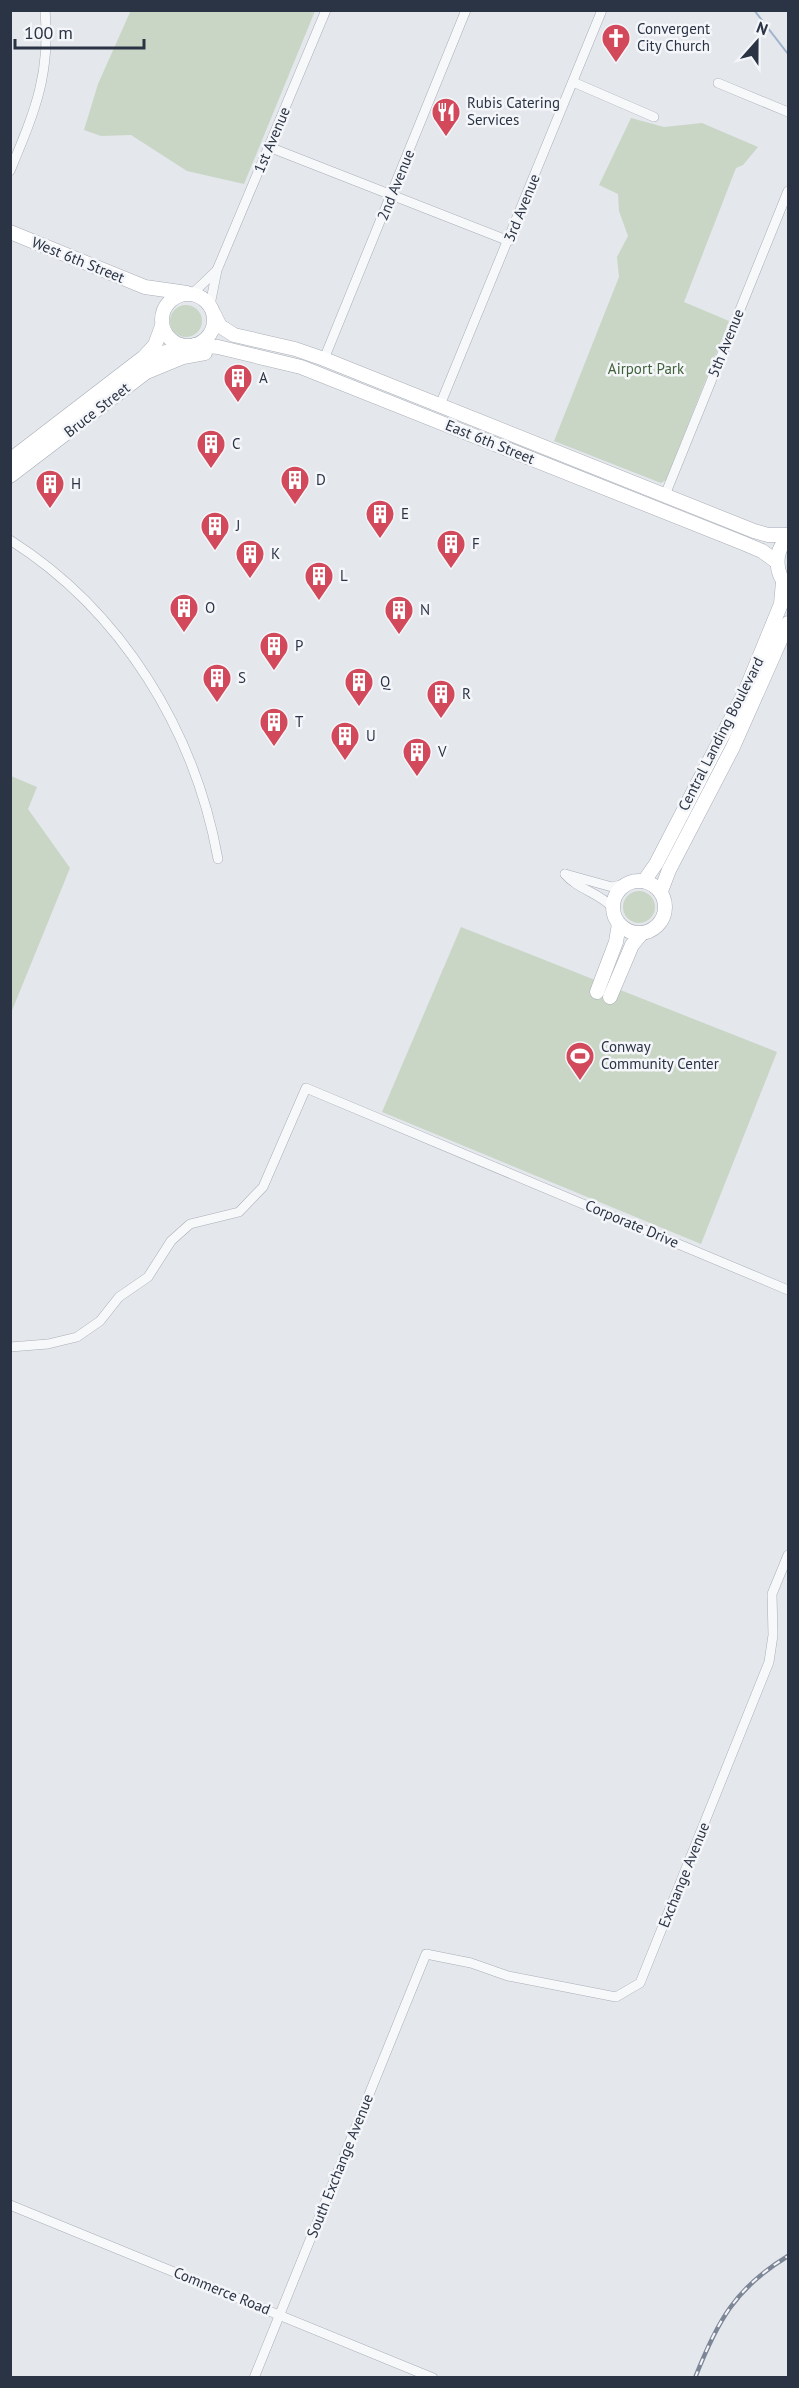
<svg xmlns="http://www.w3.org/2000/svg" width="799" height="2388" viewBox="0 0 799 2388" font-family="'PT Sans',sans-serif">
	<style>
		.green { fill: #c9d6c5 }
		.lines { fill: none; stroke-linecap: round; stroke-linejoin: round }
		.stream { stroke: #9fb4cc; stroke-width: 2 }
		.street-casing { stroke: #a9aeb7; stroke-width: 10 }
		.secondary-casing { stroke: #a9aeb7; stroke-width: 15 }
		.street { stroke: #f7f8fa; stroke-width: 9 }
		.secondary { stroke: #fff; stroke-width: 14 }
		.rail-casing { stroke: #7d8696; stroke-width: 4.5 }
		.rail { stroke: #f4f6f9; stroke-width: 2; stroke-dasharray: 7; stroke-linecap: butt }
		.labels { text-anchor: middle; stroke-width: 5; stroke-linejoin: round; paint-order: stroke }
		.poi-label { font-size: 15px; fill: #2b3445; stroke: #f4f6f9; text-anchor: start }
		.street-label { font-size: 15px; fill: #2b3445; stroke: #f4f6f9 }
		.park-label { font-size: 15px; fill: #3f6138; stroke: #f4f6f9 }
	</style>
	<rect width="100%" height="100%" fill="#e4e7ec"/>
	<g class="green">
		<path d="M131,10L315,11L244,184L187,171L131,135L101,136L84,130L98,84Z"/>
		<path d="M631,118L664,127L702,123L758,147L743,165L736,168L684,302L729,321L666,480L661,483L554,441L619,277L617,257L628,236L619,211L618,194L599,185Z"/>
		<circle cx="186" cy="321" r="16"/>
		<path d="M11,776L37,787L28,809L70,868L11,1013Z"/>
		<circle cx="639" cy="907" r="16"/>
		<path d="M461,927L777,1052L701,1244L382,1112Z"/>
	</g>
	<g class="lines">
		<path class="stream" d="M754,10L788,54"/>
		<g class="street-casing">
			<g id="street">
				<path d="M573,82L654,117"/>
				<path d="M718,83L788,112"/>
				<path d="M269,147L509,241"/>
				<path d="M10,171C34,113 51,75 45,10"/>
				<path d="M192,294L215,272"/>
				<path d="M210,305L217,270L326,10"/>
				<path d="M324,359L466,10"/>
				<path d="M440,405L602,10"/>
				<path d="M665,495L788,191"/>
				<path d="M10,540C122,611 195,731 218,859"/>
				<path d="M565,874L612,887L629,883"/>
				<path d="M565,874C578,890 599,892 613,908"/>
				<path d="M10,1347L48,1344L77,1337L100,1321L119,1297L148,1277L171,1241L190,1224L239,1212L263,1187L306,1088L788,1290"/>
				<path d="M10,2205L433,2378"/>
				<path d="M254,2378L426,1954L471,1963L508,1976L616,1997L640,1983L769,1662L773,1635L772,1594L788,1555"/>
			</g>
		</g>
		<g class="secondary-casing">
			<g id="secondary">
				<path d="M10,232L145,287L187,293"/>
				<circle cx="188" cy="320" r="26"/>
				<path d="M214,314L220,326L234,335L295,349L324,359L754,531L768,535H788"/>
				<path d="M195,345L218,347L301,367L743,543L762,551L777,562"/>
				<path d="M149,371L183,357L205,353"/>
				<path d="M10,460L144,357L155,345L162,326"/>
				<path d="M10,476L145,373L163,353L182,346"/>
				<path d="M788,538C773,552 775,573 788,588"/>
				<circle cx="639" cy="907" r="26"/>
				<path d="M644,881L656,864L745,692L781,604L783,582"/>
				<path d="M661,891L669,870L733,747L788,623"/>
				<path d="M597,992L616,942L619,924"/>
				<path d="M610,997L632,945L642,933"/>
			</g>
		</g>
		<use href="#street" class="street"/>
		<use href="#secondary" class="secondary"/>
		<g class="rail-casing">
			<path id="rail" d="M695,2378C717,2322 735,2288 788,2256"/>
		</g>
		<use href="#rail" class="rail"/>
	</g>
	<defs>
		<g id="church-pin" transform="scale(1.5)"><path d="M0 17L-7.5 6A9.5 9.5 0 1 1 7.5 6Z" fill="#d1495b" stroke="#f4f6f9"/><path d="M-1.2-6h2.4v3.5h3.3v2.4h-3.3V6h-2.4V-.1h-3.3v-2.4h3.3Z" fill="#fff"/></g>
		<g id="restaurant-pin" transform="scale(1.5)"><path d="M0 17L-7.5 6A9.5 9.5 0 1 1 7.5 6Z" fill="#d1495b" stroke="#f4f6f9"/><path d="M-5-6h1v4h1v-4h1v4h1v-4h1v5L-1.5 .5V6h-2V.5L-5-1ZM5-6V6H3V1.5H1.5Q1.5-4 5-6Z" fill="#fff"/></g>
		<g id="building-pin" transform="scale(1.5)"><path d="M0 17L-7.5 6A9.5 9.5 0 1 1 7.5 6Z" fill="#d1495b" stroke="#f4f6f9"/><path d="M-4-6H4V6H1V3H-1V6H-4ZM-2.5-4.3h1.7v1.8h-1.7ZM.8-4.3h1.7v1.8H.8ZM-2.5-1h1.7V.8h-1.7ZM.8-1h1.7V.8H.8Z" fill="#fff"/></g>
		<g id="stadium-pin" transform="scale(1.5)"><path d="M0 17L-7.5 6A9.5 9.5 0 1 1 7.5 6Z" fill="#d1495b" stroke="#f4f6f9"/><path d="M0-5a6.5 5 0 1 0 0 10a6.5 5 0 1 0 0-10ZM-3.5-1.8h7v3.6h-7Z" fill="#fff"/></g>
	</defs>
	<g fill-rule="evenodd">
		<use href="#church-pin" x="616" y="38"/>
		<use href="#restaurant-pin" x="446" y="112"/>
		<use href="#building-pin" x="238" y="378"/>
		<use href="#building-pin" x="211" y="444"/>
		<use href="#building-pin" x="295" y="480"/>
		<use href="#building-pin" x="50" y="484"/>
		<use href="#building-pin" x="380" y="514"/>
		<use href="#building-pin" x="215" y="526"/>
		<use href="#building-pin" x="451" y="544"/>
		<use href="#building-pin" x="250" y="554"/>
		<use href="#building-pin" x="319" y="576"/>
		<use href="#building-pin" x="184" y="608"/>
		<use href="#building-pin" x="399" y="610"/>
		<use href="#building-pin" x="274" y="646"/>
		<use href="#building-pin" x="217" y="678"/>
		<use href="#building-pin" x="359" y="682"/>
		<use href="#building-pin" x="441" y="694"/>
		<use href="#building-pin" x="274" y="722"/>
		<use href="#building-pin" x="345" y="736"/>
		<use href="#building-pin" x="417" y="752"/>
		<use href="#stadium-pin" x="580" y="1056"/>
	</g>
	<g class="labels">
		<g class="poi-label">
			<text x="637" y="34">Convergent<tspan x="637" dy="17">City Church</tspan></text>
			<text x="467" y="108">Rubis Catering<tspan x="467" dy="17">Services</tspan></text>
			<text x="259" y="383">A</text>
			<text x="232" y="449">C</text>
			<text x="316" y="485">D</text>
			<text x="71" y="489">H</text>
			<text x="401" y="519">E</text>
			<text x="236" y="531">J</text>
			<text x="472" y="549">F</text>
			<text x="271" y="559">K</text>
			<text x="340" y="581">L</text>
			<text x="205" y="613">O</text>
			<text x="420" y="615">N</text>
			<text x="295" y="651">P</text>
			<text x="238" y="683">S</text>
			<text x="380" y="687">Q</text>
			<text x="462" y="699">R</text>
			<text x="295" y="727">T</text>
			<text x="366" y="741">U</text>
			<text x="438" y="757">V</text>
			<text x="601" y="1052">Conway<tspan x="601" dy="17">Community Center</tspan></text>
		</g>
		<g class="street-label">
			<text transform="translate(272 140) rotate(-67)" y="5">1st Avenue</text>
			<text transform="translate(396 185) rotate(-68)" y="5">2nd Avenue</text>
			<text transform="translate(522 208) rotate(-68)" y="5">3rd Avenue</text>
			<text transform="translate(78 260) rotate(22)" y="5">West 6th Street</text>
			<text transform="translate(726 343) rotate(-68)" y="5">5th Avenue</text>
			<text transform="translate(97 410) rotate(-38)" y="5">Bruce Street</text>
			<text transform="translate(490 442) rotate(22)" y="5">East 6th Street</text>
			<text transform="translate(721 734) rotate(-63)" y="5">Central Landing Boulevard</text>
			<text transform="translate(632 1224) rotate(23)" y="5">Corporate Drive</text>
			<text transform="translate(684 1875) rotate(-68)" y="5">Exchange Avenue</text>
			<text transform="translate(340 2166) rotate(-68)" y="5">South Exchange Avenue</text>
			<text transform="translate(222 2291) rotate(22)" y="5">Commerce Road</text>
		</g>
		<g class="park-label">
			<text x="646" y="374">Airport Park</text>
		</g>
	</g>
	<rect width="799" height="2388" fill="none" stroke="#2b3445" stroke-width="24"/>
	<g transform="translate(757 42) rotate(21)" stroke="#f4f6f9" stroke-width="4.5" paint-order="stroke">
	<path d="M0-4.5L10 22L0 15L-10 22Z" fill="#2b3445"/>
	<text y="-9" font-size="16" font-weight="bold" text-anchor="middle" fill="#2b3445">N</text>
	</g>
	<path d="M15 39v9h129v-9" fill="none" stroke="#2b3445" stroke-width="3"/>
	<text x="24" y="39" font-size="18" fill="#2b3445" stroke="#f4f6f9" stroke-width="4.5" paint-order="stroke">100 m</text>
</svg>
